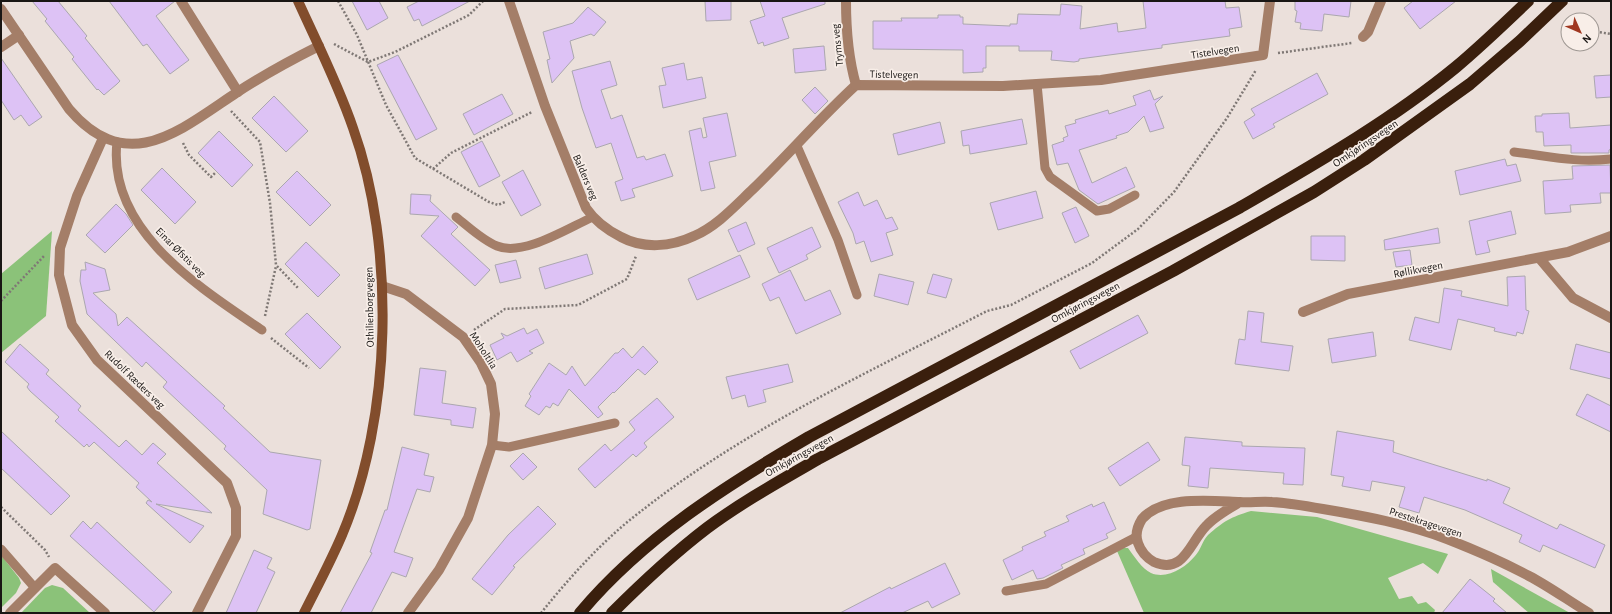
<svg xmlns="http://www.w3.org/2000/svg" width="1612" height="614" viewBox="0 0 1612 614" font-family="'Alegreya Sans',sans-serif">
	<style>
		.green { fill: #8bc279 }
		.building { fill: #ddc2f5; stroke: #aba7af }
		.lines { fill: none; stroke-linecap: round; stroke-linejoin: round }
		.path { stroke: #7f7875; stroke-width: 2.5; stroke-dasharray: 2 2; stroke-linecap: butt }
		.lane { stroke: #a47e68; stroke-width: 9 }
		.street { stroke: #a47e68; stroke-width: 10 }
		.secondary { stroke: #824d2c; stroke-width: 10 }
		.highway { stroke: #3a1f0d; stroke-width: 12 }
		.labels { text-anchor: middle; stroke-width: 3.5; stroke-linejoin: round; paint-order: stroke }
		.street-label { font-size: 11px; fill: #191614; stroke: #f8eee8 }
	</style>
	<rect width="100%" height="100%" fill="#ebe0db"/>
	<g class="green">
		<path d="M52,231L46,316L1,353V274Z"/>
		<path d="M1251,511L1317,517L1448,554L1438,574L1423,563L1388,578L1399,599L1412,596L1418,604L1426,602L1435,610L1434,613H1144L1117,551L1122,548H1128C1134,556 1142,569 1151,573C1167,580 1186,567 1195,556C1201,550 1202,541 1208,535C1224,521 1231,517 1251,511Z"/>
		<path d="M1,555L19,578L21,583L16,593L1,608Z"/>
		<path d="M1491,569L1570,613H1529L1493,582Z"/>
		<path d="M52,585L63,588L90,613H21L45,588Z"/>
	</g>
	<g class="building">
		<path d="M32,1H58L87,36L85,38L115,75L120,81L117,84L104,95L98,89L97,90L72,59L74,57L45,21L47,19Z"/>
		<path d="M109,1H175L156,16L189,60L170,74L147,44L143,46Z"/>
		<path d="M352,1H379L388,18L367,30Z"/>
		<path d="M419,1H470L422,26L419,19L414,21L407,7Z"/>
		<path d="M705,1H731V20L706,21Z"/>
		<path d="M760,1H825V4L782,18L789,38L764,46L763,42L758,44L750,21L765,16Z"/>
		<path d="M1143,1H1225L1226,8L1239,7L1242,27L1229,29L1230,36L1162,45V48L1079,59V61L1074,62L1051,60L1052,51H1019V46H986V68H983V72L963,73V50L873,49V21H902L901,18H938V15H960V17H963V24L1010,26V24H1017L1018,14L1060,15L1061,4L1082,6L1080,29L1117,23L1118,32L1146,28Z"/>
		<path d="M1295,1H1351L1349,17L1324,14L1322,31L1300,29L1301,23L1295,22L1297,11L1295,10Z"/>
		<path d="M1413,1H1456L1420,29L1404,8Z"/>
		<path d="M588,7L606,22L594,36L591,34L570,41L574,58L552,83L547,60L550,59L543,32L573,23Z"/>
		<path d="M824,46L826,70L795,73L793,49Z"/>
		<path d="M398,55L437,129L416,140L377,65Z"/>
		<path d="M1,58L42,117L29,126L21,115L14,120L1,100Z"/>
		<path d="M610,61L617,85L601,90L611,119L622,115L637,158L644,156L646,160L665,154L673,176L632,189L635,197L621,201L615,182L623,179L611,143L596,148L582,108L572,71Z"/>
		<path d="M684,63L687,80L702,77L706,98L663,108L659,86L666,85L662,68Z"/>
		<path d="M1317,73L1328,94L1273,124L1275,127L1253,139L1244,122L1255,115L1251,109Z"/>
		<path d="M1611,75V97L1596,98L1594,76Z"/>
		<path d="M815,87L828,101L815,114L802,100Z"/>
		<path d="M1150,90L1154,100L1163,96L1155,104L1164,128L1150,132L1144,116L1128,132L1116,136L1117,138L1079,150L1092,183L1126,167L1135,187L1098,204L1079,190L1068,163L1057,165L1052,145L1064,141L1063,138L1068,136L1065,126L1076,123L1075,120L1108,110L1109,114L1136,105L1133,96Z"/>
		<path d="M502,94L513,114L474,135L463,114Z"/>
		<path d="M274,96L308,131L286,152L252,118Z"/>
		<path d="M727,113L736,156L709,162L715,188L701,191L689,131L701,128L703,138L707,137L703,118Z"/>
		<path d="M1569,113L1570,128L1611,125V149L1609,150V153H1571V145L1544,146L1543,132H1536L1535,116H1542V114Z"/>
		<path d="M1022,119L1027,144L970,154L969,145L963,146L961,131Z"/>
		<path d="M940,122L945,143L898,155L893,134Z"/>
		<path d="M219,131L253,165L232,187L198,153Z"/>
		<path d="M482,141L500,176L479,187L461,152Z"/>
		<path d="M1505,159L1507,166L1516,164L1521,181L1460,195L1455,171Z"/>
		<path d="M1610,165L1611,193H1600L1601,203L1570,205L1571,212L1545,214L1543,181L1573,179L1572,166Z"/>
		<path d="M162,168L196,202L175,224L141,190Z"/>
		<path d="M523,170L541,205L521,216L502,182Z"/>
		<path d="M297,171L331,205L310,226L276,192Z"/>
		<path d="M1036,191L1043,218L998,230L990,203Z"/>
		<path d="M858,192L864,206L877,200L886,219L892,217L898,229L886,233L893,255L871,262L864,241L856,244L853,233L838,202Z"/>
		<path d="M411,194L431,195L430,201L458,227L451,234L490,270L475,286L421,236L439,216L410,214Z"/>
		<path d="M116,204L126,214L133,225L105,253L86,235Z"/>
		<path d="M1076,207L1089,236L1075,243L1062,213Z"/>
		<path d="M1511,211L1516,234L1487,241L1490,252L1476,255L1469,221Z"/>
		<path d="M746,222L755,244L738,252L728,230Z"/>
		<path d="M812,227L821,247L806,255L808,259L779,273L767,248Z"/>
		<path d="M1438,228L1440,243L1385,250L1384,240Z"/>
		<path d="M1311,236H1345V261L1311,260Z"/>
		<path d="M306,242L340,275L318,297L285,264Z"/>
		<path d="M1410,250L1412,265L1396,267L1393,252Z"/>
		<path d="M587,254L593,274L545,289L539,268Z"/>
		<path d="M740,255L750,277L697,300L688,279Z"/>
		<path d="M516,260L521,278L500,283L495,265Z"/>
		<path d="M85,262L105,269L110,290L93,293L116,314L118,326L127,317L225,406L223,408L270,452L321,460L310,529L307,530L263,514L267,490L224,449L226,446L163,387L167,382L146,362L142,367L87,314L80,281L81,270H86Z"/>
		<path d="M790,270L805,301L830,290L841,314L796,334L779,297L770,301L762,284Z"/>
		<path d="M879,274L914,282L908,305L874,296Z"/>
		<path d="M933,274L952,279L946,298L927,293Z"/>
		<path d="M1525,276L1526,310L1529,311L1523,334L1517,332L1516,336L1494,331L1495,328L1458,319L1451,350L1409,340L1415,317L1439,323L1444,288L1462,291L1461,296L1508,306L1507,277Z"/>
		<path d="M1248,311L1264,313L1261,342L1293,346L1289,371L1235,364L1239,339L1245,340Z"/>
		<path d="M307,313L341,347L320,369L285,334Z"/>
		<path d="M1138,315L1148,333L1080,369L1070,351Z"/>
		<path d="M524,328L527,334L537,329L544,343L529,351L533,353L517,362L511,352L497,360L490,345L504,338L501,333L507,336Z"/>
		<path d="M1373,332L1376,356L1332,363L1328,339Z"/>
		<path d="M20,344L49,370L46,374L81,406L78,410L119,447L126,440L142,455L153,443L166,454L157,463L212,513L156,504L204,526L190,543L146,503L148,500L152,502L136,487L139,483L94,442L89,447L87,444L84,447L55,421L59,417L30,391L27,387L29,384L5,362Z"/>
		<path d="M1576,344L1611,353V379L1570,369Z"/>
		<path d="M643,346L658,362L645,375L638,369L614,393L613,392L598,407L603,414L598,418L569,389L558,406L553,403L550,408L546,406L539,415L525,406L531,396L529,394L549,363L566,375L572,366L585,386L615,353H618L623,348L632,358Z"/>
		<path d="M788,364L793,382L763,390L766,402L748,407L745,395L732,399L726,377Z"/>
		<path d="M420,368L446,371L442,403L476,408L473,428L451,425V420L414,415Z"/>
		<path d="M1587,394L1611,406V432L1576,415Z"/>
		<path d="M657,398L674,417L644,443L647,447L636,457L633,454L595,488L578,469L605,444L611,451L635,430L629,422Z"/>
		<path d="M1,431L70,496L51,515L1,468Z"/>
		<path d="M1337,431L1394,441L1393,452L1487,481V479L1510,488L1503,503L1557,529L1560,524L1605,545L1595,568L1543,545L1540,552L1519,542L1522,535L1465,510L1424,497L1419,513L1399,507L1405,487L1372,481L1370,491L1342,486L1344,477L1331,475Z"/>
		<path d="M1185,437L1242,442V446L1305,448L1303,485L1283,484L1284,473L1210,468L1208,488L1188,486L1190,466L1182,465Z"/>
		<path d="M1148,442L1160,460L1120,486L1108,468Z"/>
		<path d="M402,447L429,454L424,475L434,477L430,492L417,489L394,552L413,558L406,577L392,572L371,613H340L372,553L370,552L385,510H387Z"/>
		<path d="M523,453L537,467L523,480L510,466Z"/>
		<path d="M1104,502L1116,529L1106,534L1108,538L1083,549L1085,554L1061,565L1063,568L1043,578L1037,579L1033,570L1012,580L1003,560L1023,550L1022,547L1046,536L1044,532L1069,521L1066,516L1092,504L1093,507Z"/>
		<path d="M538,506L556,524L513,566L515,567L492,595L472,579L508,535Z"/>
		<path d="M83,521L91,529L97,522L172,592L154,612L70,536Z"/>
		<path d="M254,550L272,558L267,568L275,572L256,613H226Z"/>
		<path d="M945,563L960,594L932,608L928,601L902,613H840L890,587L891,589Z"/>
		<path d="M1470,579L1495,599L1493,601L1507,613H1442Z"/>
	</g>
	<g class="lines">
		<g class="path">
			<path d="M338,1L357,35L386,105L415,158L489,202L498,205L505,202"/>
			<path d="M1592,31L1611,34"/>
			<path d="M334,44L368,62L395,52L469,15L483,1"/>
			<path d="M1278,53L1352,43"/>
			<path d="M231,111L260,142L270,203L276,265L298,288"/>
			<path d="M183,143L189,155L211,177L216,172"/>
			<path d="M433,169L451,153L532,112"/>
			<path d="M1,301L45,255"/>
			<path d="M265,316L276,266"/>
			<path d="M474,330L505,309L578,305L627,279L636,256"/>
			<path d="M271,338L309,368"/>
			<path d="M1,507L45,550L49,557"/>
			<path d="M541,613C570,577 603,540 640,512C745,429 869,372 987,311L1011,305L1092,263L1138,229L1174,192L1227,118L1256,70"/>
		</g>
		<g class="lane">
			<path d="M1037,84L1045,168L1050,177L1097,211L1109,209L1135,195"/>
			<path d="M117,142C107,230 199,287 262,330"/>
			<path d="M797,146L838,240L857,295"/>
			<path d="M1514,152C1549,156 1574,163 1611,159"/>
			<path d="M456,217C469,227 482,240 497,246C523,257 568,228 593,217"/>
			<path d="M492,445L509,447L615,423"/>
			<path d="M1,549L35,588"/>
			<path d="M1006,591L1046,584L1136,537"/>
		</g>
		<g class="street">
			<path d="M181,1L238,92"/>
			<path d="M509,1L545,106L586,208C595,221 607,230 621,237C643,249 671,247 694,236C717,226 735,206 753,189C788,155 820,118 856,85L1003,86L1101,80L1263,55L1270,1"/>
			<path d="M846,1C846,30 848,57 856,85"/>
			<path d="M1,9L69,109C127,177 179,131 236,93C262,76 291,60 319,46"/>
			<path d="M1363,37L1368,32L1381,1"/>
			<path d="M1,47L19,35"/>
			<path d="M103,138L77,196L60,248L59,275L72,325L97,360L227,483L236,508V536L197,613"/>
			<path d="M1540,259L1573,298L1611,318"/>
			<path d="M382,286L406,294L463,337L481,363L491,384L495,414L492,445L468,518L439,570L408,613"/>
			<path d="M1303,312L1348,294L1568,252L1611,236"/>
			<path d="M1240,502C1228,509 1215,516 1206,526C1190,542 1184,575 1154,562C1147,558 1141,552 1138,543C1135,535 1137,527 1142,519C1162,495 1212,501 1240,502C1250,503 1261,501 1272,502C1289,503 1306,506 1323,509C1365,516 1407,524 1447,539C1475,550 1503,562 1529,576C1550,587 1569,601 1589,613"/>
			<path d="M10,613L55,568L105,613"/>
		</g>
		<path class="secondary" d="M298,1C317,43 338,84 353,128C396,248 392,417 342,535C331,561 317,587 304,613"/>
		<g class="highway">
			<path d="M580,613C643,538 725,486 809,437L1239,208C1313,165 1389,122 1456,67C1481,46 1505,23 1528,1"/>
			<path d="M612,613C642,583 673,554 707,528C742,502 780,481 818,459L1173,271L1314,192L1364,160L1470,84L1520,41L1562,1"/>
		</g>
	</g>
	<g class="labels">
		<g class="street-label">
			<text transform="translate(837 45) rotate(-96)" y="4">Tryms veg</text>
			<text transform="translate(1215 51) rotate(-9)" y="4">Tistelvegen</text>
			<text transform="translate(894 74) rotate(1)" y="4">Tistelvegen</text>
			<text transform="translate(1365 143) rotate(-34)" y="4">Omkjøringsvegen</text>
			<text transform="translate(586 177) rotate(67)" y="4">Balders veg</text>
			<text transform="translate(181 252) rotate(45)" y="4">Einar Øfstis veg</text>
			<text transform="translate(1418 269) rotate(-11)" y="4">Røllikvegen</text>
			<text transform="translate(1085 302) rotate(-28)" y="4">Omkjøringsvegen</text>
			<text transform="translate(369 307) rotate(-91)" y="4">Othilienborgvegen</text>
			<text transform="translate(484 350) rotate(57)" y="4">Moholtlia</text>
			<text transform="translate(135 379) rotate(44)" y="4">Rudolf Ræders veg</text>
			<text transform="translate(799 455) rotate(-29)" y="4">Omkjøringsvegen</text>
			<text transform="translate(1426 522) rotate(18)" y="4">Prestekragevegen</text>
		</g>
	</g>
	<rect width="1612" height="614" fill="none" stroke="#191614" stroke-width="4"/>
	<g transform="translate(1580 32) rotate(135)"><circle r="19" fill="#f8eee8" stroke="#9f9893"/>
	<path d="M0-3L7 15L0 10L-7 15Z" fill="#a03720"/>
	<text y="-6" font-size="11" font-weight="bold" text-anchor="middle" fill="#191614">N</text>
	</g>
</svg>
